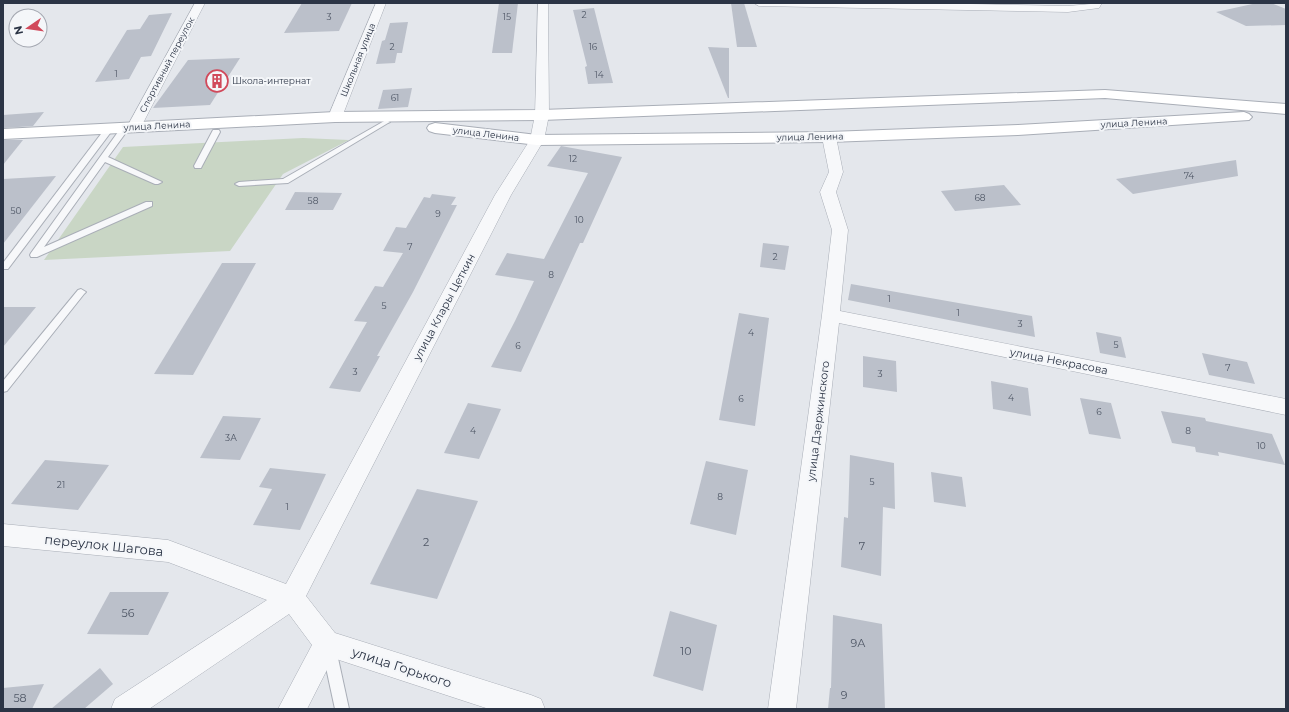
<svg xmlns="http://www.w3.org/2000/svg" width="1289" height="712" viewBox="0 0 1289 712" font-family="Montserrat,sans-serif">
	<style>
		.green { fill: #c9d6c5 }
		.building { fill: #bbc0ca }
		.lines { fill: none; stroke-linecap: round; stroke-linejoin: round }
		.lane-casing { stroke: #a9aeb7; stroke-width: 2 }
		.street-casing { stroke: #a9aeb7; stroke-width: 1 }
		.secondary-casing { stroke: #a9aeb7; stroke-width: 2 }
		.lane { fill: #f7f8fa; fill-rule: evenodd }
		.street { fill: #f7f8fa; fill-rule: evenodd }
		.secondary { fill: #fff; fill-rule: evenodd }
		.labels { text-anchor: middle; stroke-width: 4; stroke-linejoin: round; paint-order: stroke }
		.number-label { font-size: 9px; fill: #4f5766 }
		.far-street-label { font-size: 9px; fill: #2b3445; stroke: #f4f6f9 }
		.far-poi-label { font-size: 9px; fill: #2b3445; stroke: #f4f6f9; text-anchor: start }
		.street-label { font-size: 11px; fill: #2b3445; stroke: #f4f6f9 }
		.near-number-label { font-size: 11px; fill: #4f5766 }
		.near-street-label { font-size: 13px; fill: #2b3445; stroke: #f4f6f9 }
	</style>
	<rect width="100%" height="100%" fill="#e4e7ec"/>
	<path class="green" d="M303,138L349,140L283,174L230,251L44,260L123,147Z"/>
	<g class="building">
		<path d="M302,3H352L339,31L284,33Z"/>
		<path d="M499,3H518L512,53H492Z"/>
		<path d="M731,3H744L757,47H737Z"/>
		<path d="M1257,3H1271L1286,9V25L1246,26L1216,12Z"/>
		<path d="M594,8L602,40L613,83L588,84L585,67L587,66L573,10Z"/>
		<path d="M172,13L151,56L141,57L129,79L95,82L127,30L140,29L149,15Z"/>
		<path d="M408,22L402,53H397L395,63L376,64L382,41L385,40L390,23Z"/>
		<path d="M708,47L729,48V98H728Z"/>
		<path d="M240,58L210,105L153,108L188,60Z"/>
		<path d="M412,88L408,107L378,109L383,90Z"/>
		<path d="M44,112L33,126L3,128V115Z"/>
		<path d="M3,140H23L3,165Z"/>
		<path d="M561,146L622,157L583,243H580L521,372L491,367L515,321L534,281L495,275L507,253L544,259L588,173L547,166Z"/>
		<path d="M1236,160L1238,176L1133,194L1116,179Z"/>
		<path d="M56,176L3,244V179Z"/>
		<path d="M1004,185L1021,205L955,211L941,191Z"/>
		<path d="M295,192L342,193L333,210H285Z"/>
		<path d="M432,194L456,197L451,205H457L413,292L377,356H380L360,392L329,388L367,322L354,321L375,286L383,287L403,253L383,251L396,227L406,228L424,197L430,198Z"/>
		<path d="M763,243L789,246L785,270L760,267Z"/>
		<path d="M222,263H256L193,375L154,374Z"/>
		<path d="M851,284L1032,316L1035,337L848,300Z"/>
		<path d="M3,307H36L3,347Z"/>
		<path d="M739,313L769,318L755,426L719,420Z"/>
		<path d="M1096,332L1121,337L1126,358L1100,353Z"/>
		<path d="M1202,353L1247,362L1255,384L1209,375Z"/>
		<path d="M863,356L896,361L897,392L863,387Z"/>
		<path d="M991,381L1028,388L1031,416L993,409Z"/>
		<path d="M1080,398L1111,403L1121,439L1089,434Z"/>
		<path d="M468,403L501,409L479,459L444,453Z"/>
		<path d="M1161,411L1205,418L1206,421L1272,434L1285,465L1218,452L1219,456L1196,452L1195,447L1172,443Z"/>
		<path d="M223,416L261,418L240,460L200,458Z"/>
		<path d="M850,455L894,463L895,509L883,507L881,576L841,567L844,517L848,518Z"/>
		<path d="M45,460L109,465L78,510L11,504Z"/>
		<path d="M706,461L748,470L736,535L690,524Z"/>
		<path d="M270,468L326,474L300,530L253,525L272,489L259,487Z"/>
		<path d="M931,472L962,477L966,507L934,502Z"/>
		<path d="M417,489L478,501L437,599L370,584Z"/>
		<path d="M110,592H169L148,635L87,634Z"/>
		<path d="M670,611L717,625L703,691L653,676Z"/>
		<path d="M833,615L882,624L885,709H828L830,688H831Z"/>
		<path d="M100,668L113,684L84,709H51Z"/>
		<path d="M44,684L32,709H3V688Z"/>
	</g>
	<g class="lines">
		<g class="lane-casing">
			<g id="lane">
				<path d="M386,120L390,122L388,123L288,183L239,186L235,184L239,182L283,179Z"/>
				<path d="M123,125H126L130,127L108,157L162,182L158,184H155L105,162L44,247L146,202H152V206L37,257H31L30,255L31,253Z"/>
				<path d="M107,126H110L114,128L8,269H3V263Z"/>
				<path d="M213,130H219L220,132L202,166L201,168H195L194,166Z"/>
				<path d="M81,289L86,292L84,294L7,391L3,392V381L78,290Z"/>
				<path d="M329,642L334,644L336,649L349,709H335L322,649L324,644Z"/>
			</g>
		</g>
		<g class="street-casing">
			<g id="street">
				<path d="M195,3H205L141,127L139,130H129L127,127Z"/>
				<path d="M376,3H386L342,117L340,120H330L328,117Z"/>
				<path d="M538,3H548L549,115L544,140L511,195L306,596L335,633L531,695L541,699L545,709H489L333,658L307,709H278L312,645L289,614L149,709H111L115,699L267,600L168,562L3,546V524L168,540L286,584L495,195L530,140L535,115Z"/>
				<path d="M754,3H923L1068,6L1102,3L1099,8L1068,12L759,6Z"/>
				<path d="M829,133L834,134L836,137L843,172L836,192L848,230L840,311L1286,399V415L839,323L796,709H768L822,315L832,230L820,192L829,172L822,137L824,134Z"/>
			</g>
		</g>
		<g class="secondary-casing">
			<g id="secondary">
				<path d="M1105,90L1286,104V114L1105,98L542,120L335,122L3,139V129L335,112L542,110Z"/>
				<path d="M1244,112L1249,114L1252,117L1249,120L1018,135L829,142L537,145L435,133L429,131L427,128L429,125L435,123L537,135L829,132L1018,125Z"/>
			</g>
		</g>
		<use href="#lane" class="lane"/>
		<use href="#street" class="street"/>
		<use href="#secondary" class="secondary"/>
	</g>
	<defs>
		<g id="building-ring" transform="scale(1.15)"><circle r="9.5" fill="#f4f6f9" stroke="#d1495b" stroke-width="1.5"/><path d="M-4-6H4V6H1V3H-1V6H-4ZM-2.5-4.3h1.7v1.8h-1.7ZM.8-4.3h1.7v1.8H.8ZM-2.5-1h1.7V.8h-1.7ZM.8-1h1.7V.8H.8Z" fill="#d1495b"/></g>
	</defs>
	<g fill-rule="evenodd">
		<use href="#building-ring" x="217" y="81"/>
	</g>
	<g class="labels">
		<g class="number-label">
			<text x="584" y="18">2</text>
			<text x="329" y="20">3</text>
			<text x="507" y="20">15</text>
			<text x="392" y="50">2</text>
			<text x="593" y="50">16</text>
			<text x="116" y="77">1</text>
			<text x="599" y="78">14</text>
			<text x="395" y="101">61</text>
			<text x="573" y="162">12</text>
			<text x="1189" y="179">74</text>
			<text x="980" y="201">68</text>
			<text x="313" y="204">58</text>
			<text x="16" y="214">50</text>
			<text x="438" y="217">9</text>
			<text x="579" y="223">10</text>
			<text x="410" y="250">7</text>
			<text x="775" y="260">2</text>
			<text x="551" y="278">8</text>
			<text x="889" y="302">1</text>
			<text x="384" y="309">5</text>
			<text x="958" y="316">1</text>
			<text x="1020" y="327">3</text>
			<text x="751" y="336">4</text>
			<text x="1116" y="348">5</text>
			<text x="518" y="349">6</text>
			<text x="1228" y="371">7</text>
			<text x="355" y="375">3</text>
			<text x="880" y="377">3</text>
			<text x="1011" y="401">4</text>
			<text x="741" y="402">6</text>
			<text x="1099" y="415">6</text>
			<text x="473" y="434">4</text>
			<text x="1188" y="434">8</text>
			<text x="231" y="441">3А</text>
			<text x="1261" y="449">10</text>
			<text x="872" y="485">5</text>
			<text x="61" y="488">21</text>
			<text x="720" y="500">8</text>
			<text x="287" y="510">1</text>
		</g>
		<g class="far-street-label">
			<text transform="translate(358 60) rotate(-68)" y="3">Школьная улица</text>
			<text transform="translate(167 65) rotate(-62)" y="3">Спортивный переулок</text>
			<text transform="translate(1134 123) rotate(-3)" y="3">улица Ленина</text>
			<text transform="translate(157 126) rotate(-3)" y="3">улица Ленина</text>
			<text transform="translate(486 134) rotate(7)" y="3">улица Ленина</text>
			<text transform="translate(810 137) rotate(-1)" y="3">улица Ленина</text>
		</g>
		<g class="far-poi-label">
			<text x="232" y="84">Школа-интернат</text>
		</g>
		<g class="street-label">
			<text transform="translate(444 307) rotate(-62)" y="4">улица Клары Цеткин</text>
			<text transform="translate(1059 361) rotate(11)" y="4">улица Некрасова</text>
			<text transform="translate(818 421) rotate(-83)" y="4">улица Дзержинского</text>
		</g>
		<g class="near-number-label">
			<text x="426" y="546">2</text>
			<text x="862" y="550">7</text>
			<text x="128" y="617">56</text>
			<text x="858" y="647">9А</text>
			<text x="686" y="655">10</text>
			<text x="844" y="699">9</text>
			<text x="20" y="702">58</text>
		</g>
		<g class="near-street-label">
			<text transform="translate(104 545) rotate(6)" y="5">переулок Шагова</text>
			<text transform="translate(402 667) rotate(18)" y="5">улица Горького</text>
		</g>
	</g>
	<rect width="1289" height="712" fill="none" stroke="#2b3445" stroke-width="8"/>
	<g transform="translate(28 28) rotate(257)"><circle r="19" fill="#f4f6f9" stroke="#a4a8b1"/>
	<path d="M0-3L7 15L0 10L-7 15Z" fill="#d1495b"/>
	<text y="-6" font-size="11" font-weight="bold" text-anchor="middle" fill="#2b3445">N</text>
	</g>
</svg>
